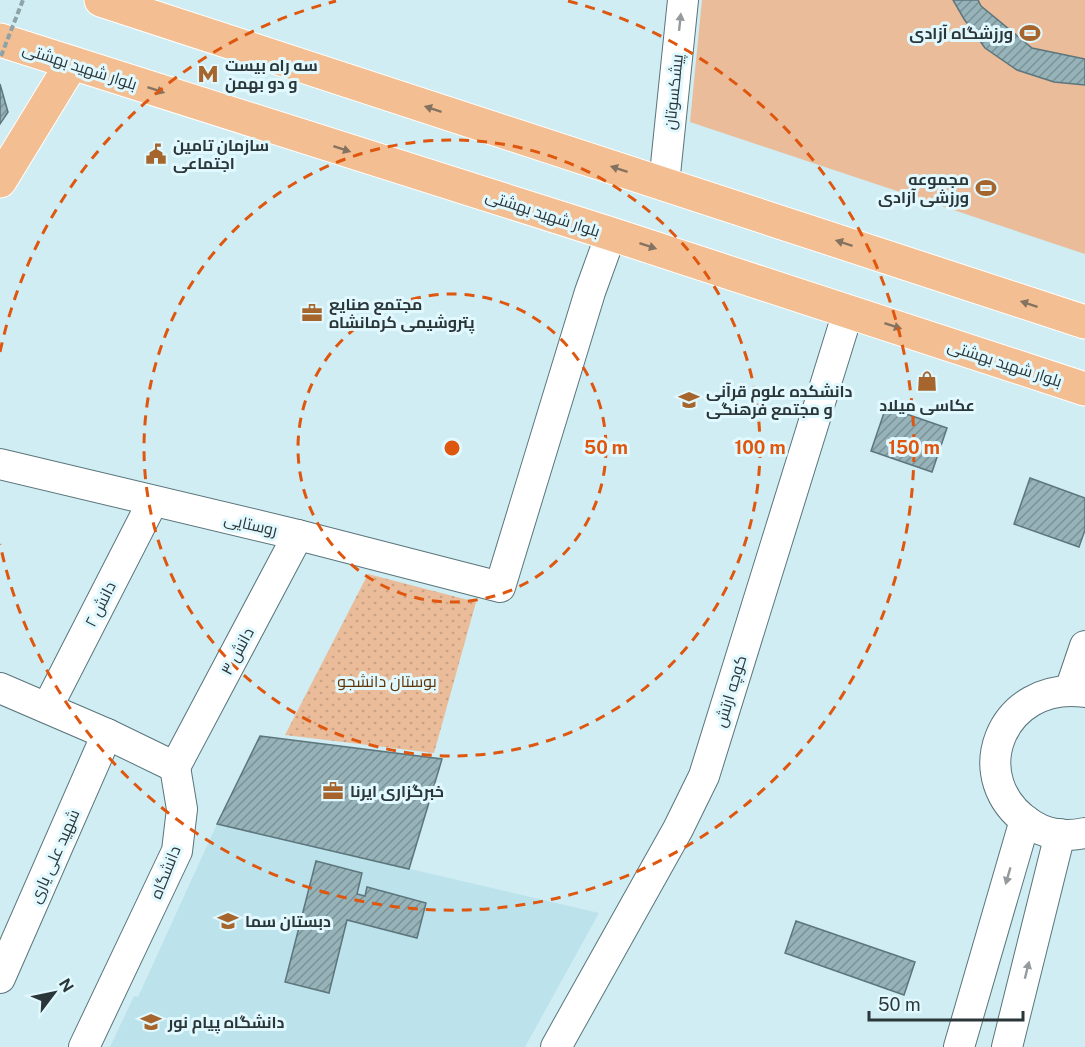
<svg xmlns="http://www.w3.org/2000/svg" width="1085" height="1047" viewBox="0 0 1085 1047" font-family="'Public Sans',Cairo,sans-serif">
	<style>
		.built { fill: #bce2eb }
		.grass { fill: #eabc99 }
		.park { fill: url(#park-dots) }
		.building { fill: url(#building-hatch); stroke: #5c767c; stroke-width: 1.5 }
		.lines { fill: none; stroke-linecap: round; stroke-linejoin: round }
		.minor-casing { stroke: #5a757b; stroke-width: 32 }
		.major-casing { stroke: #fff; stroke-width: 35 }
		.minor { stroke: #fff; stroke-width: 30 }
		.major { stroke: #f3be91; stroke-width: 33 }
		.path-bridge { stroke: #8da3a8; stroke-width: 4; stroke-dasharray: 6 3; stroke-linecap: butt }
		.oneway { fill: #959a9c }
		.oneway2 { fill: #857361 }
		.ring { fill: none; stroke: #df570e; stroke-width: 3; stroke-dasharray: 10 8 }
		.labels { text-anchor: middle; stroke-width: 6; stroke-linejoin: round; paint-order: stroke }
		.poi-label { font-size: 16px; font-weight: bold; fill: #2b3639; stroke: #e1f9fe; text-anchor: start }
		.street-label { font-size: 16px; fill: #2b3639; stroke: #e1f9fe }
		.park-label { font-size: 16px; fill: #5f3305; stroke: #e1f9fe }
		.centre { fill: #df570e; stroke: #e1f9fe; stroke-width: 3 }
		.ring-label { font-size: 18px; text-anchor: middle; font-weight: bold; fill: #df570e; stroke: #e1f9fe; stroke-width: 6; stroke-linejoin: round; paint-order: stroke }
	</style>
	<defs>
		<pattern id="park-dots" width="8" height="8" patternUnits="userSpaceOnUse" patternTransform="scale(1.5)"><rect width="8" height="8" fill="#eabc99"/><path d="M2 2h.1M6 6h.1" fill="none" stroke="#c9a285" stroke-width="1.8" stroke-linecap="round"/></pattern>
		<pattern id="building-hatch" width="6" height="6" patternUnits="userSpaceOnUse" patternTransform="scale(1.5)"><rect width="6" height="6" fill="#96b3b9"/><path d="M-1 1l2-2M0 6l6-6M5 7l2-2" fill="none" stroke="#7b9297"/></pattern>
	</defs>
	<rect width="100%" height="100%" fill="#cfedf3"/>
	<path class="built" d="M217,824L599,913L525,1047H110L134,996L138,997Z"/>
	<path class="grass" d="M702,0H1085V254L690,122Z"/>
	<path class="park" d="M368,574L476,602L434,753L285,735Z"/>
	<g class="building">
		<path d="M953,0H978L981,6L1032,48L1085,59V85L1054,82L1017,70L985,48L964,19Z"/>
		<path d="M0,84L8,112L0,124Z"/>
		<path d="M886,407L947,428L932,472L871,451Z"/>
		<path d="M1030,478L1085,498V530L1079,547L1014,524Z"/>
		<path d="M260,736L442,759L409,869L217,824Z"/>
		<path d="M316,861L362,873L357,894L365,896L367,887L426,903L417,938L347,920L329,993L285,982Z"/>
		<path d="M796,921L915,962L904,995L785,953Z"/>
	</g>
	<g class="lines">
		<g class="minor-casing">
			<g id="minor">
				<path d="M664,184L683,0"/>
				<path d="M0,464L298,535L500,587L590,292L611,234"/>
				<path d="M0,688L107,734L175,767L182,809L177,851L84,1047"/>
				<path d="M1070,690L1085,646"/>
				<path d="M1085,692C1001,680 961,780 1032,825C1048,835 1067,837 1085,833"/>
				<path d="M47,708L153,501"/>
				<path d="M175,767L298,535"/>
				<path d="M0,978L107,734"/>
				<path d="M556,1047L678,829L704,776L848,312"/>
				<path d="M959,1047L1025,820"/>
				<path d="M1007,1047L1060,834"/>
			</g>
		</g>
		<g class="major-casing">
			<g id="major">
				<path d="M101,0L1085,322"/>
				<path d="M0,40L611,234L1085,389"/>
				<path d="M0,181L72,63"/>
			</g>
		</g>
		<use href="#minor" class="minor"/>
		<use href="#major" class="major"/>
		<path class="path-bridge" d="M1,56L23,0"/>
	</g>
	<defs><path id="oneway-solid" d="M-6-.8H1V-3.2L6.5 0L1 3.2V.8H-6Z" transform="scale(1.5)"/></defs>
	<g class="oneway">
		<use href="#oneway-solid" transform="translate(680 22) rotate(-84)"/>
		<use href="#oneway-solid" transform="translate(1008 876) rotate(106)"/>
		<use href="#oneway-solid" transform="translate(1027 970) rotate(-76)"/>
	</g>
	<g class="oneway2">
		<use href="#oneway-solid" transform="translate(156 90) rotate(18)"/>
		<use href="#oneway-solid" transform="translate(433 109) rotate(-162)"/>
		<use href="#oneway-solid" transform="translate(342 149) rotate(18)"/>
		<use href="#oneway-solid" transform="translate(619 169) rotate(-162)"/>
		<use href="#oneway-solid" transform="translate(844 243) rotate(-162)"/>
		<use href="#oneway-solid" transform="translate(648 246) rotate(18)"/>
		<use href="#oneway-solid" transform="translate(1029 304) rotate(-162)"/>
		<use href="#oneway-solid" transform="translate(893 326) rotate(18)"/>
	</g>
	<g class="ring">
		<circle cx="452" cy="448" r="154"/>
		<circle cx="452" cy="448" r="308"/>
		<path d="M0 352A462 462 0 0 1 336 1M568 1A462 462 0 1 1 0 544"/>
	</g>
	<defs>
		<g id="stadium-bare" transform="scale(1.62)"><path d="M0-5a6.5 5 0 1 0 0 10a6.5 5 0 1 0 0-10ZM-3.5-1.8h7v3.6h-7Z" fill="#a5652d" stroke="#e1f9fe" stroke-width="2.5" paint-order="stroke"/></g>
		<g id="metro-bare" transform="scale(1.62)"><path d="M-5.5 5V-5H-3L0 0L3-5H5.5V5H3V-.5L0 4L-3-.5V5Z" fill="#a5652d" stroke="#e1f9fe" stroke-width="2.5" paint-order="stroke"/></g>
		<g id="civic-bare" transform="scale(1.62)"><path d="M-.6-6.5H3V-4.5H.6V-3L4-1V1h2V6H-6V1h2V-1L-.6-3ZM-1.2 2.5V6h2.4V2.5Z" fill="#a5652d" stroke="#e1f9fe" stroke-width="2.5" paint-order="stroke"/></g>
		<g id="office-bare" transform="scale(1.62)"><path d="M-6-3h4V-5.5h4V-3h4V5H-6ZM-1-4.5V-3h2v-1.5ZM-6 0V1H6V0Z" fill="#a5652d" stroke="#e1f9fe" stroke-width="2.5" paint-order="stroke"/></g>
		<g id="shop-bare" transform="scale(1.62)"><path d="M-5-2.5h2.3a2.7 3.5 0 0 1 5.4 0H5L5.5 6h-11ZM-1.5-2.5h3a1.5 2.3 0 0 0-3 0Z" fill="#a5652d" stroke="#e1f9fe" stroke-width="2.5" paint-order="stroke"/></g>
		<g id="university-bare" transform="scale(1.62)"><path d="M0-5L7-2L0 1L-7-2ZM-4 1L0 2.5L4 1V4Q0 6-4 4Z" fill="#a5652d" stroke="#e1f9fe" stroke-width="2.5" paint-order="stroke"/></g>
		<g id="school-bare" transform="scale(1.62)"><path d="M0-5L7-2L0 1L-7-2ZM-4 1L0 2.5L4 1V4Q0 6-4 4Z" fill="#a5652d" stroke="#e1f9fe" stroke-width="2.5" paint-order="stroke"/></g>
	</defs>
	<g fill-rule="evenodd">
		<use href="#stadium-bare" x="1030" y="33"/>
		<use href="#metro-bare" x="208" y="74"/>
		<use href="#civic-bare" x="156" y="154"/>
		<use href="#stadium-bare" x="986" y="188"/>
		<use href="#office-bare" x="312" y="313"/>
		<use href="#shop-bare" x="927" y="381"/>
		<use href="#university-bare" x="689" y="400"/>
		<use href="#office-bare" x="333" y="791"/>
		<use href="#school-bare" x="228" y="921"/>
		<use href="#university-bare" x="151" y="1022"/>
	</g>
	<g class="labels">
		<g class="poi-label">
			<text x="1013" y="39" text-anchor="end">ورزشگاه آزادی</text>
			<text x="225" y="71">سه راه بیست<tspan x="225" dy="18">و دو بهمن</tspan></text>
			<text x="173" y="151">سازمان تامین<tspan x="173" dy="18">اجتماعی</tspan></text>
			<text x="969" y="185" text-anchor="end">مجموعه<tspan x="969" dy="18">ورزشی آزادی</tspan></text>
			<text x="329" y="310">مجتمع صنایع<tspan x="329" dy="18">پتروشیمی کرمانشاه</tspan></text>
			<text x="706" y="397">دانشکده علوم قرآنی<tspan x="706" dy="18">و مجتمع فرهنگی</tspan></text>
			<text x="927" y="411" text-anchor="middle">عکاسی میلاد</text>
			<text x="350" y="797">خبرگزاری ایرنا</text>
			<text x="245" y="927">دبستان سما</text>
			<text x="168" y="1028">دانشگاه پیام نور</text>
		</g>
		<g class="street-label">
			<text transform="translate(80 66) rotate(18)" y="6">بلوار شهید بهشتی</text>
			<text transform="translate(673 92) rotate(-84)" y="6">پیشکسوتان</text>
			<text transform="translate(543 213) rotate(18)" y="6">بلوار شهید بهشتی</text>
			<text transform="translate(1005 363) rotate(18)" y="6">بلوار شهید بهشتی</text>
			<text transform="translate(251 524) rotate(13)" y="6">روستایی</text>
			<text transform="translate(100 604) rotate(-63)" y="6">دانش ۲</text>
			<text transform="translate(237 651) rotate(-62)" y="6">دانش ۳</text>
			<text transform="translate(730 691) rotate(-73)" y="6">کوچه ارتش</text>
			<text transform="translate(54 856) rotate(-66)" y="6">شهید علی یاری</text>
			<text transform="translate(165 872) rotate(-68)" y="6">دانشگاه</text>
		</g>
		<g class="park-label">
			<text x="387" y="687">بوستان دانشجو</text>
		</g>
	</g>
	<circle cx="452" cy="448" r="9" class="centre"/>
	<g class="ring-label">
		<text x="606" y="454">50 m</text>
		<text x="760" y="454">100 m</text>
		<text x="914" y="454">150 m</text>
	</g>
	<g transform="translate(54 993) rotate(58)" stroke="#e1f9fe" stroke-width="4.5" paint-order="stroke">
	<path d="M0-4.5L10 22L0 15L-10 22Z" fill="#2b3639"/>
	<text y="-9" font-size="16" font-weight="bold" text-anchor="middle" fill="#2b3639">N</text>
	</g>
	<path d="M869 1011v9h154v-9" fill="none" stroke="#2b3639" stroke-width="3"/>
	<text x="878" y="1011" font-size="18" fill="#2b3639" stroke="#e1f9fe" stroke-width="4.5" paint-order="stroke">50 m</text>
</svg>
